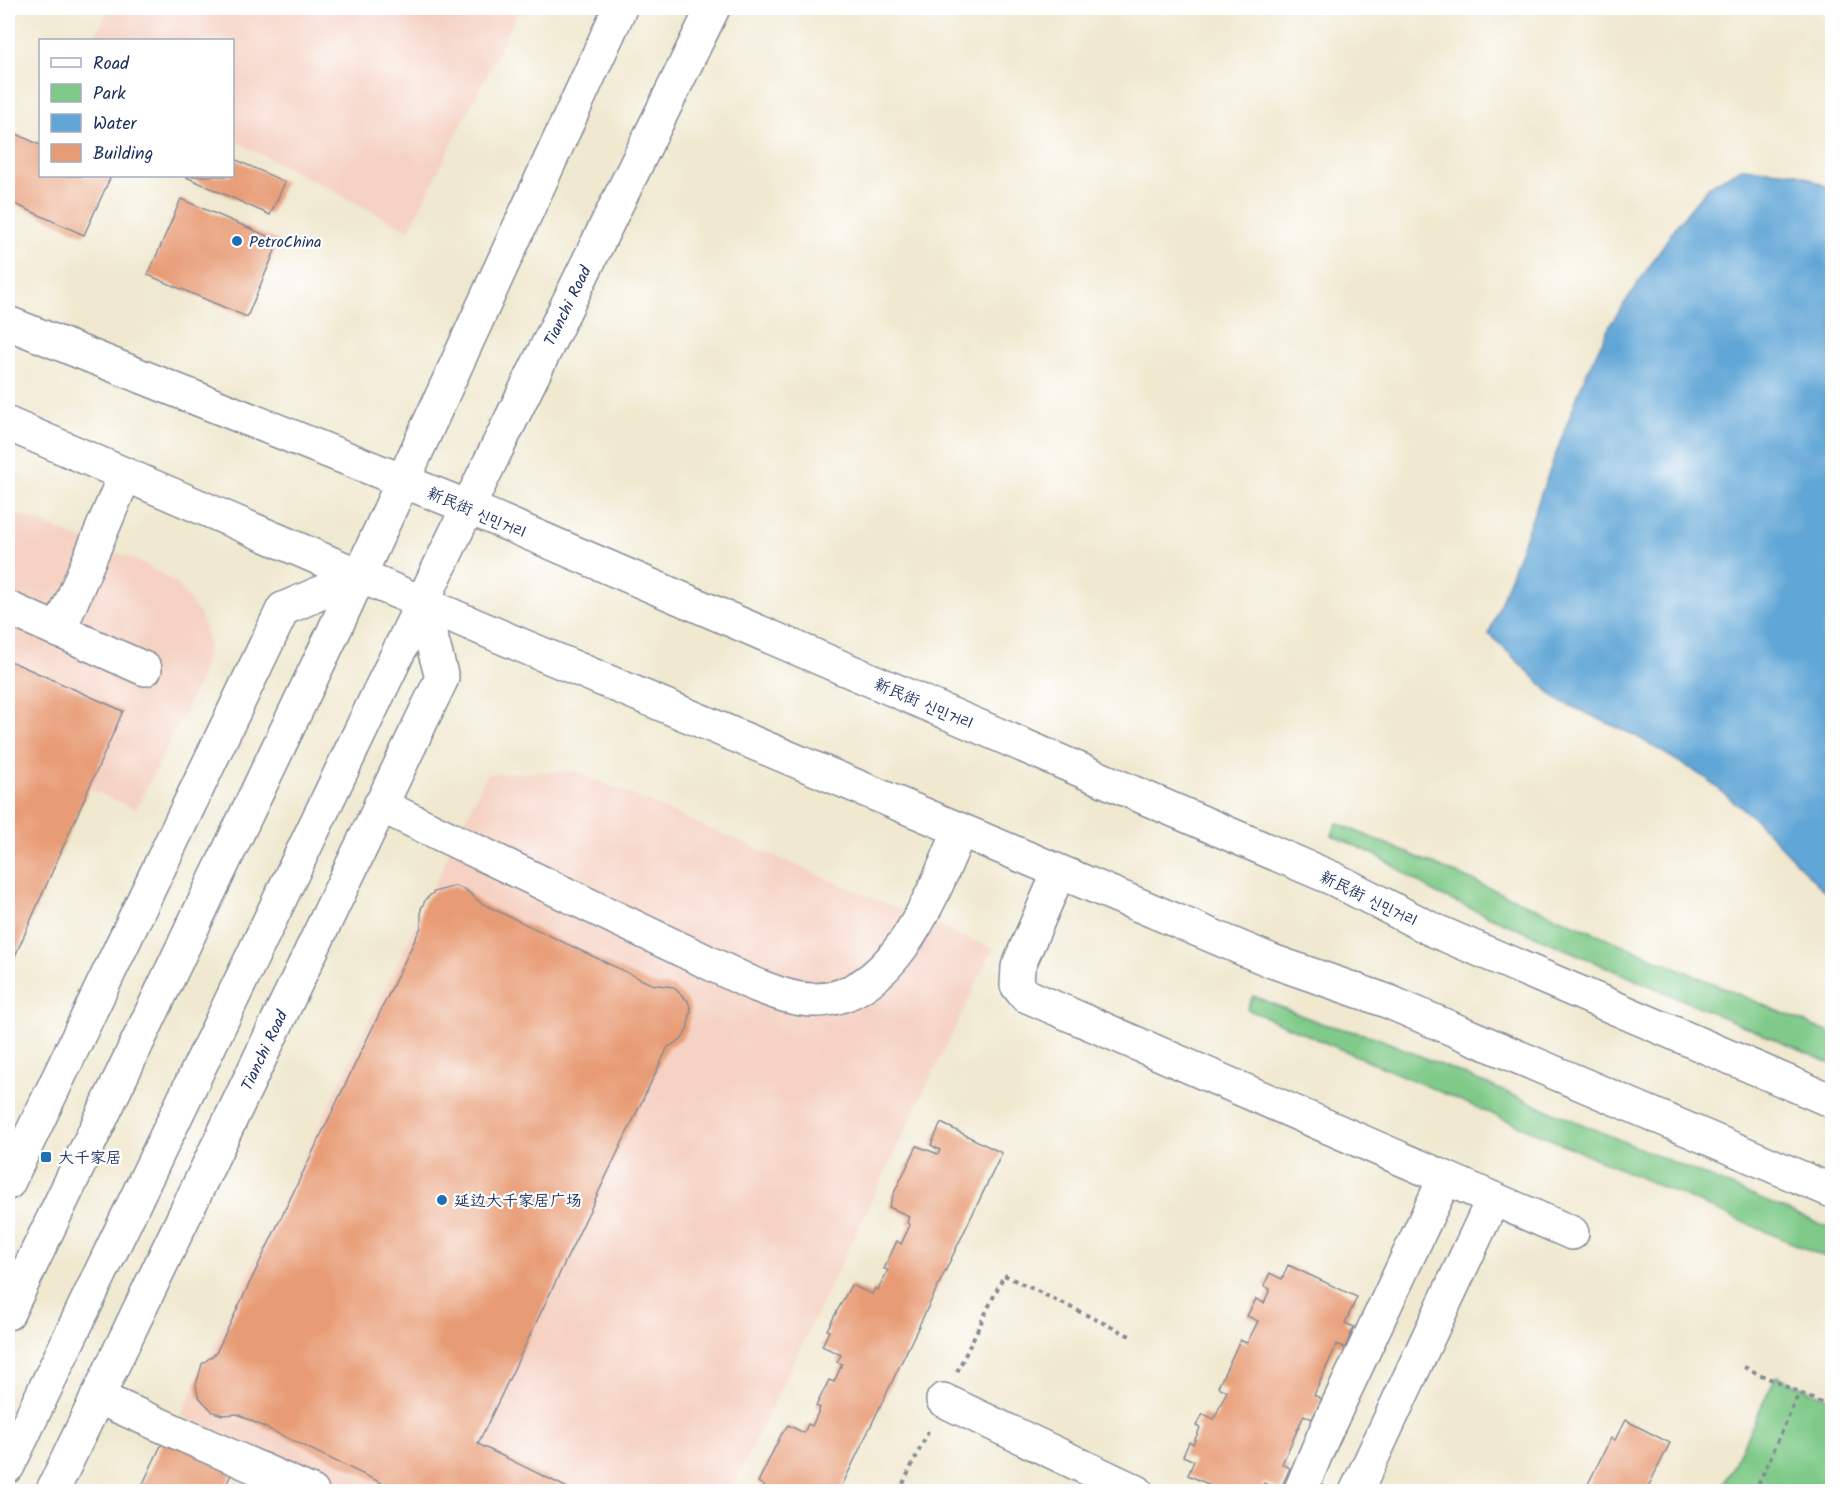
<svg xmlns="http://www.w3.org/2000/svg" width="1840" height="1499" viewBox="0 0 1840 1499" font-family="Kalam,'LXGW WenKai TC','Poor Story',sans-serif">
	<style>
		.built { fill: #f5d2c3 }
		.green { fill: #7fca88; stroke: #4d7c73; stroke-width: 1.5 }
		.water { fill: #61a6d6; stroke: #3e6a9a; stroke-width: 1.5 }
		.building { fill: #e89c76 }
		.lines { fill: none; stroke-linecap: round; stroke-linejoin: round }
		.minor-casing { stroke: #868c96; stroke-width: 36 }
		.major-casing { stroke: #868c96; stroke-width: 36 }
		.highway-casing { stroke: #868c96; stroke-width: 36 }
		.path { stroke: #868c96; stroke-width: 4; stroke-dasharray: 4.5 4.5; stroke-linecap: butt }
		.minor { stroke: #fff; stroke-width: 33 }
		.major { stroke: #fff; stroke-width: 33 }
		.highway { stroke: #fff; stroke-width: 33 }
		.poi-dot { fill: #1f6fb2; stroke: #fff; stroke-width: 2 }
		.labels { text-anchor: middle; stroke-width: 4.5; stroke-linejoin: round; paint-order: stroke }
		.poi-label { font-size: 16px; fill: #1b2f5e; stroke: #fff; text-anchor: start }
		.street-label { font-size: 16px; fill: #1b2f5e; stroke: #fff }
	</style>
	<rect width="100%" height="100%" fill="#fff"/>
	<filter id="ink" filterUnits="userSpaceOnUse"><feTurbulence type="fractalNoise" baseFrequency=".0167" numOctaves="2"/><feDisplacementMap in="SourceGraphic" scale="12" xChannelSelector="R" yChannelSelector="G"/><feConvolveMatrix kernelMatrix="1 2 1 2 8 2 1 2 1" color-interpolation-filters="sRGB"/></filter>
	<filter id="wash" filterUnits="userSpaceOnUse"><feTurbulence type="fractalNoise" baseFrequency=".008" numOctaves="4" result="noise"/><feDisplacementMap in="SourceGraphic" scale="24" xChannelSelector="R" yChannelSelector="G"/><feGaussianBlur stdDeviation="1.35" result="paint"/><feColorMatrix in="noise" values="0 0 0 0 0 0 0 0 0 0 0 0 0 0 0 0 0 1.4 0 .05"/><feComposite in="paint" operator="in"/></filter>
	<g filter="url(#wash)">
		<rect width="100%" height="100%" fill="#f0e8cf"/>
		<g class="built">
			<path d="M109,8H520L409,230L233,140L232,40H105L95,37Z"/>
			<path d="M8,510L145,564L176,583L201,616L209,643L199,682L136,809L8,754Z"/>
			<path d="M575,771L993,949L731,1491H354L181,1416L487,774Z"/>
		</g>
		<g class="green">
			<path d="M1337,823L1832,1034V1064L1437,894L1378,856L1332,835Z"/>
			<path d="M1253,996L1323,1024L1375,1037L1832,1229V1260L1247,1009Z"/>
			<path d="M1776,1376L1832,1400V1491H1721Z"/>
		</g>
		<path class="water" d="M1742,168L1795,172L1832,189V899L1755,819L1704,777L1636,736L1558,700L1489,634L1583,381L1610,325L1677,225L1709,186Z"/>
		<g id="blocks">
			<g class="building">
				<path d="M8,130L40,145V176H111L84,235L8,201Z"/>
				<path d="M232,158L285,182L270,215L184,176H232Z"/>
				<path d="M181,199L279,241L247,317L148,275Z"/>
				<path d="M8,660L123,711L8,972Z"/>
				<path d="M455,886L466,890L481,903L651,984L673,987L688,1001L691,1010L687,1030L682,1039L668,1047L478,1444L576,1492H400L237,1414L223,1415L213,1412L198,1396L196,1385L202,1364L216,1353L421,927V909L426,899L434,892Z"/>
				<path d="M941,1123L1002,1153L839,1492H773L758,1482L781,1435L788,1425L804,1433L808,1424L812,1426L820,1408L816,1406L829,1380L834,1382L842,1364L837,1362L841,1355L822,1346L829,1331L827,1330L851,1285L872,1294L875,1288L878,1290L888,1270L884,1269L897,1241L901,1244L910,1225L907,1223L909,1216L889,1207L893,1195L917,1146L938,1154L940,1150L931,1145Z"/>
				<path d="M1288,1265L1357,1297L1345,1323L1354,1327L1345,1348L1337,1344L1314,1395L1322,1399L1312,1419L1304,1415L1282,1464L1290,1468L1280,1490L1264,1483L1260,1492H1207L1204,1490L1208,1484L1188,1475L1194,1461L1183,1456L1189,1442L1193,1444L1200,1428L1196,1426L1203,1414L1214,1419L1227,1391L1218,1387L1240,1340L1247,1343L1258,1321L1247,1316L1256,1299L1264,1303L1270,1289L1264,1286L1270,1273L1282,1279Z"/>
				<path d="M1625,1420L1670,1443L1648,1487L1658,1492H1594L1586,1488L1611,1438L1615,1440Z"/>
				<path d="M165,1437L233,1470L223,1492H139Z"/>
			</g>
		</g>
	</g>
	<g filter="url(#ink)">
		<use href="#blocks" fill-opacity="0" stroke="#868c96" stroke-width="1.5"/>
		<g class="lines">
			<g class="minor-casing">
				<g id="minor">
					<path d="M8,608L145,669"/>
					<path d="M59,631L125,475"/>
					<path d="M380,805L753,984C772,991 790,999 811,1000C894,1003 934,891 960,830"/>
					<path d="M1059,872L1018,967L1017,985L1025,995L1572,1233"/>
					<path d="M8,1183L283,609L360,576"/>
					<path d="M97,1397L312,1492"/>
					<path d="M943,1400L1137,1492"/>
					<path id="s1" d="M52,1492L442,678L422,603"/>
					<path d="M1300,1492L1323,1437L1445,1178"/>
					<path d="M1356,1492L1493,1199"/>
				</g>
			</g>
			<g class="major-casing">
				<g id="major">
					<path d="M8,1313L334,631L620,8"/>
					<path id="s2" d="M8,1466L468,507L713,8"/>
				</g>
			</g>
			<g class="highway-casing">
				<g id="highway">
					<path d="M8,323L468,507L1334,879L1431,929L1832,1101"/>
					<path d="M8,424L504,638L1272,961L1387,1001L1832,1191"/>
				</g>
			</g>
			<g class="path">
				<path d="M1744,1367L1832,1408"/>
				<path d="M957,1372L1004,1275L1132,1337"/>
				<path d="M899,1492L929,1430"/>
				<path d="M1755,1492L1799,1393"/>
			</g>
			<use href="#minor" class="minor"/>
			<use href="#major" class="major"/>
			<use href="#highway" class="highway"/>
		</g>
	</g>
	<g class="poi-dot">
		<circle cx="237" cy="241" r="6"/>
		<rect x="40" y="1151" width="12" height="12" rx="3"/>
		<circle cx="442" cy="1200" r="6"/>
	</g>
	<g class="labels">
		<g class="poi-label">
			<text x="249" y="247">PetroChina</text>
			<text x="58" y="1163">大千家居</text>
			<text x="454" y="1206">延边大千家居广场</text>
		</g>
		<g class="street-label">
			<text dy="6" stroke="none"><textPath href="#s2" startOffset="1288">Tianchi Road</textPath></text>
			<text transform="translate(477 512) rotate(23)" y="6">新民街 신민거리</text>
			<text transform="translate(924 703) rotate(23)" y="6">新民街 신민거리</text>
			<text transform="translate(1369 898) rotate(26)" y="6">新民街 신민거리</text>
			<text dy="6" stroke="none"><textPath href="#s1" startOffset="490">Tianchi Road</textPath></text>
		</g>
	</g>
	<rect width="1840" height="1499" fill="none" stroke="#fff" stroke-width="30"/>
	<rect x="39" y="39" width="195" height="138" fill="#ffffff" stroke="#a4acbf" stroke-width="1.5"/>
	<rect x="51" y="58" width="30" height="9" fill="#ffffff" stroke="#a4acbf" stroke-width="1.5"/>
	<text x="93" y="69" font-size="18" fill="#1b2f5e">Road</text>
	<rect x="51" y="84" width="30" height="18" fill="#7fca88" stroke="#a4acbf" stroke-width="1.5"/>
	<text x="93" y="99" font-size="18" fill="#1b2f5e">Park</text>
	<rect x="51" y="114" width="30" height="18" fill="#61a6d6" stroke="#a4acbf" stroke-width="1.5"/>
	<text x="93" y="129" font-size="18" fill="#1b2f5e">Water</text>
	<rect x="51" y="144" width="30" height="18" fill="#e89c76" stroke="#a4acbf" stroke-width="1.5"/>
	<text x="93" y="159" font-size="18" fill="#1b2f5e">Building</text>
</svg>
